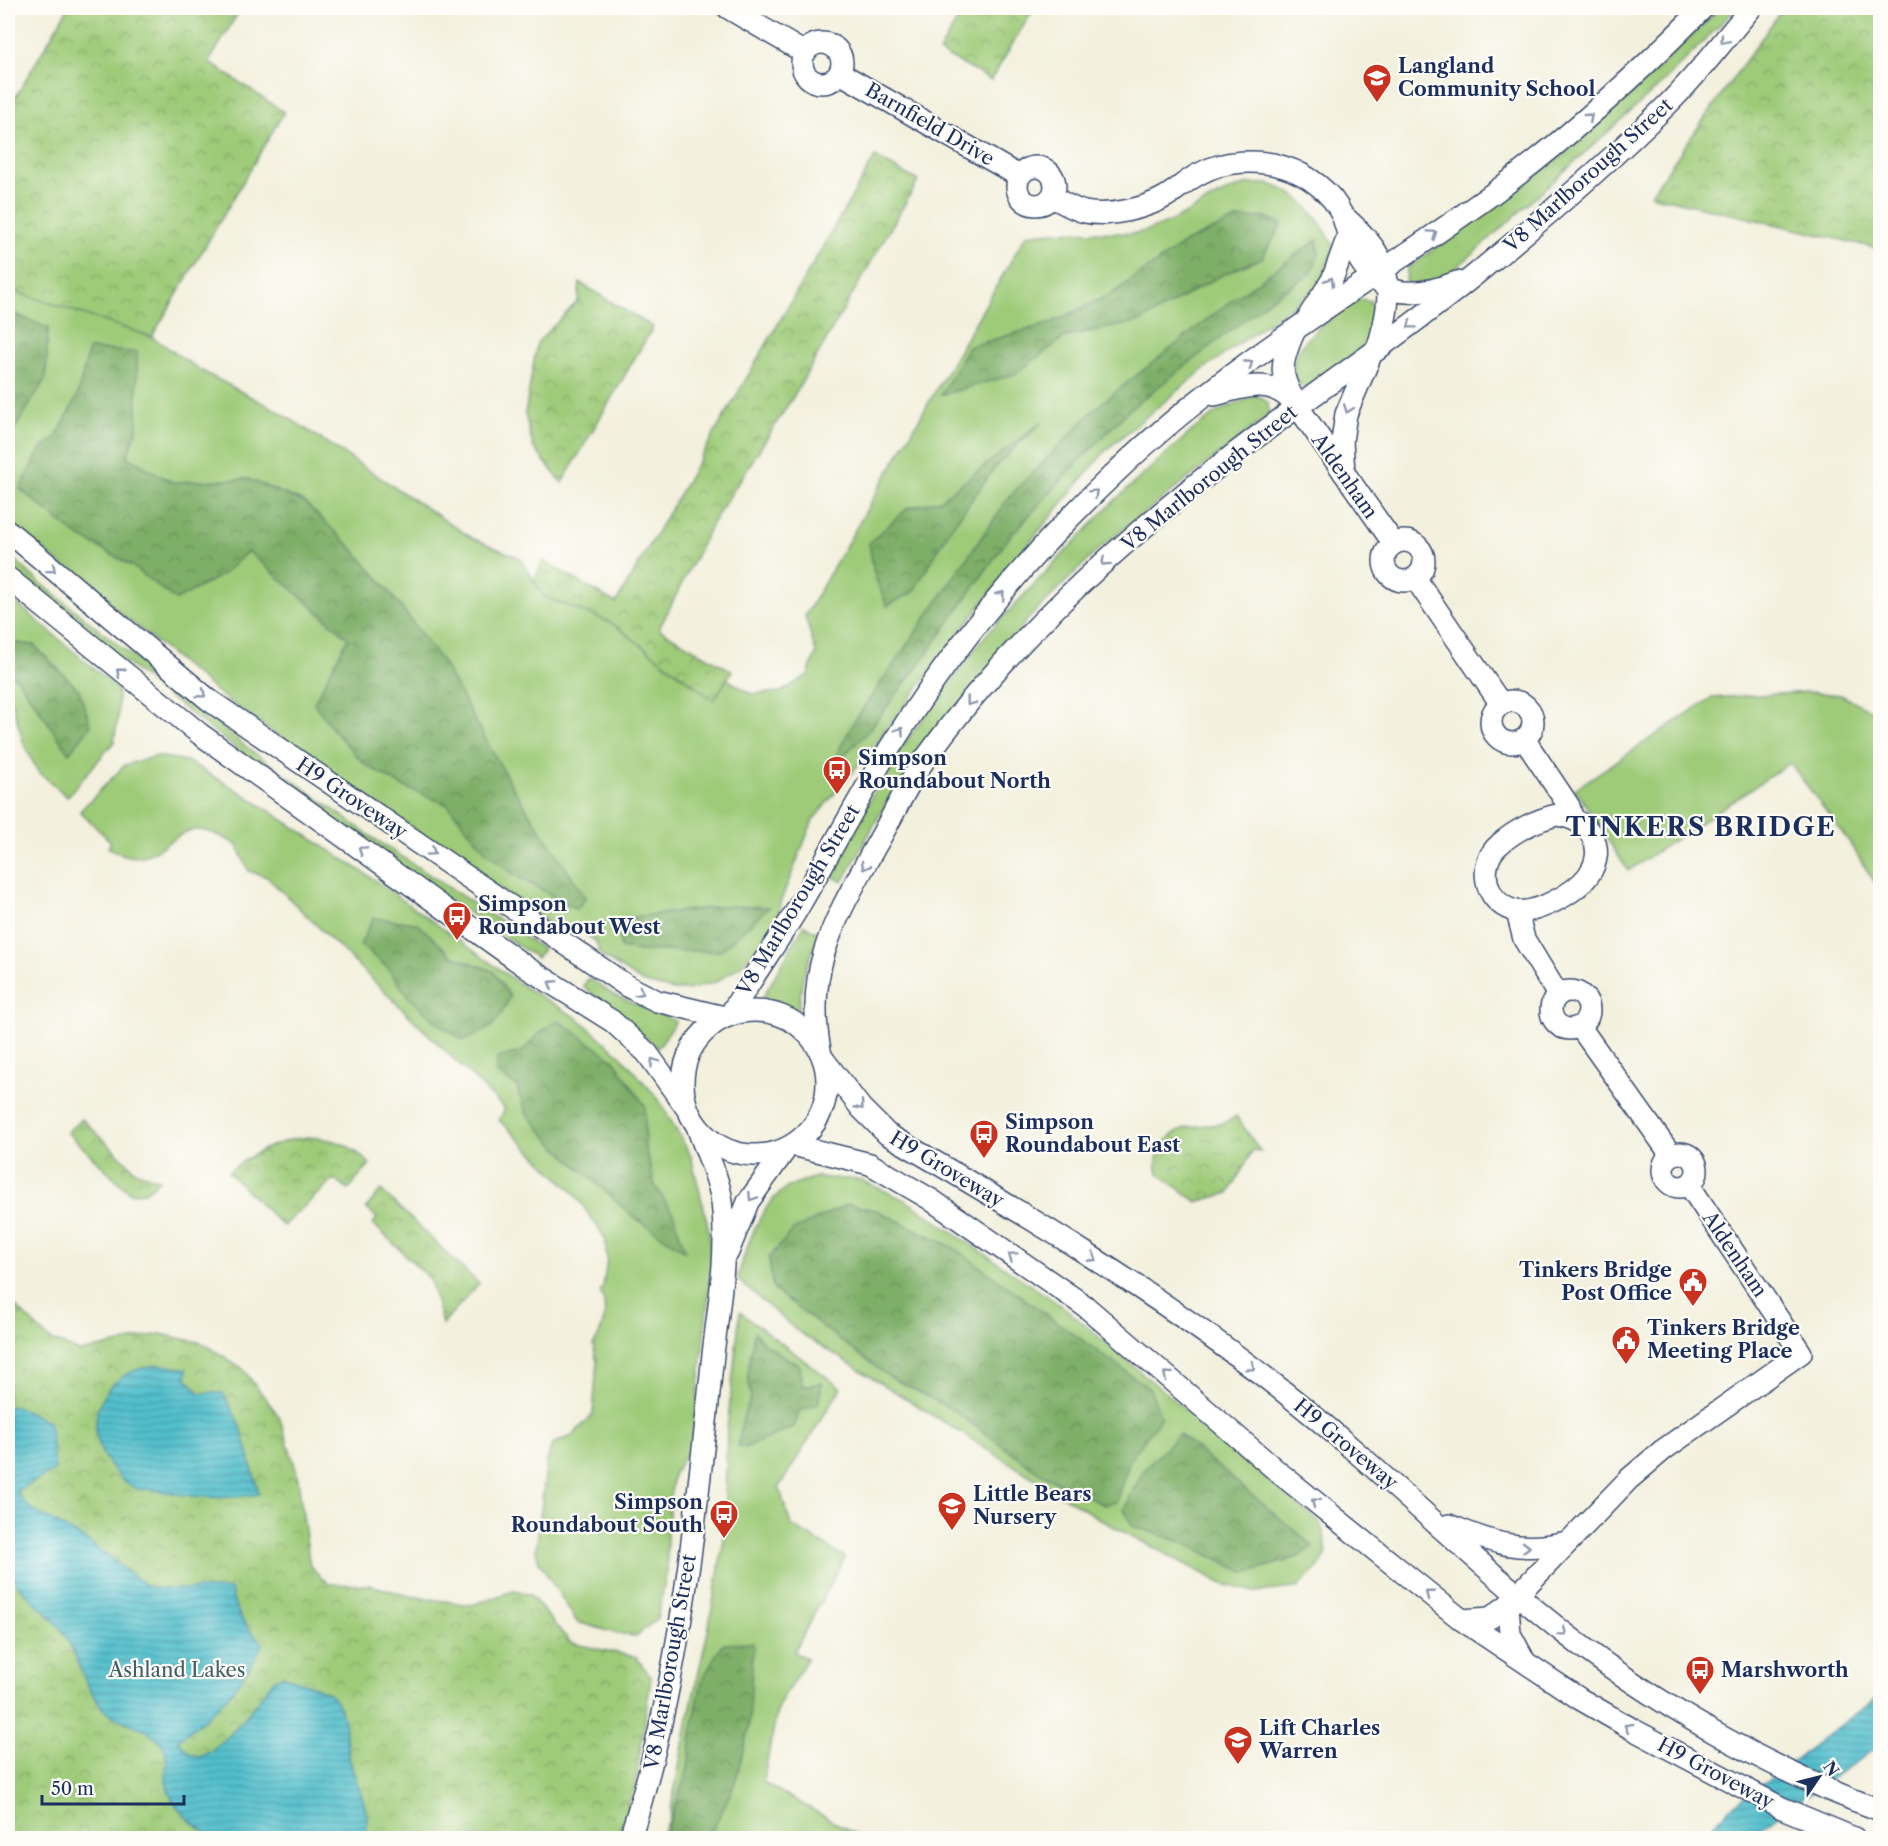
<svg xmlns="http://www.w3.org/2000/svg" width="1888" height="1846" viewBox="0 0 1888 1846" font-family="'Libre Caslon Text',serif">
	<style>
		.green { fill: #9ecb78; stroke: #5c7d6b; stroke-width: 1.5 }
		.forest { fill: url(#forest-crowns); stroke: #4c6f63; stroke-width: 1.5 }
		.park { fill: url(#park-crowns); stroke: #5c7d6b; stroke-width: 1.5 }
		.water { fill: url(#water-rules); stroke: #367795; stroke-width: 1.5 }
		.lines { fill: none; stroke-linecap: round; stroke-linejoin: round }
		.tertiary-casing { stroke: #3b4c71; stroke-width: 24 }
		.tertiary { stroke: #fff; stroke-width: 21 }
		.oneway { stroke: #8d97ae }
		.labels { text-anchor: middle; stroke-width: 4.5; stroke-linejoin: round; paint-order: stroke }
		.poi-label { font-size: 20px; font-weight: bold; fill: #1b2f5e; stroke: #fdfcf7; text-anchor: start }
		.street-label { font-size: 20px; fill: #1b2f5e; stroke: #fdfcf7 }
		.park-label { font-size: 20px; fill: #425e66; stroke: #fdfcf7 }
		.district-label { font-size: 26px; font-weight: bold; letter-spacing: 1.5px; fill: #1b2f5e; stroke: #fdfcf7 }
	</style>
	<defs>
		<pattern id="forest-crowns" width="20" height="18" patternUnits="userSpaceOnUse" patternTransform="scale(1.5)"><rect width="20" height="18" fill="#7eaf68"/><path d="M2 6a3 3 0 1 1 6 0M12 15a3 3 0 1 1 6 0" fill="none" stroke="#668f59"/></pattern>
		<pattern id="park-crowns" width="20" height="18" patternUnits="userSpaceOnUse" patternTransform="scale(1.5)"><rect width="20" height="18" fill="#9ecb78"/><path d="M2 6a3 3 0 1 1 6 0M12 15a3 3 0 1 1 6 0" fill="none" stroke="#80a566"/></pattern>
		<pattern id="water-rules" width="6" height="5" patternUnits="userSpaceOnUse" patternTransform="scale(1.5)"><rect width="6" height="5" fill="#52bfcc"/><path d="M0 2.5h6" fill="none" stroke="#439ca9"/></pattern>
	</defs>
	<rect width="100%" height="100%" fill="#fdfcf7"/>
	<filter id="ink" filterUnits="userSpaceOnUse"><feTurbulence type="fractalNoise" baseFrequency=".0167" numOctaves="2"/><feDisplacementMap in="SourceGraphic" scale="12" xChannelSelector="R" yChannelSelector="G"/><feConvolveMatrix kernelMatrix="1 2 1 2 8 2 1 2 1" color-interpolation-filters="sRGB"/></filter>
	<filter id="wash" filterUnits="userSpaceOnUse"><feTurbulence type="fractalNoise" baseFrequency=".008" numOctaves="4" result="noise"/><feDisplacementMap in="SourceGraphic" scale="24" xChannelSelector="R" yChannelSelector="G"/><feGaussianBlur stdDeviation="1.35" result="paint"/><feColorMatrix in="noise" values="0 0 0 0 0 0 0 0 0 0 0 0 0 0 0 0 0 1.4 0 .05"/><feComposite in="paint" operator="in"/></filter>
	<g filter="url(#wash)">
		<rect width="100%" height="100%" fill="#f3f0dd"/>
		<g class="green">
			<path d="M1720,8H1737L1660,85L1476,251L1442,280L1410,285L1406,281L1407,269L1563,155L1630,96Z"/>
			<path d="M1249,184C1256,184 1266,183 1272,185C1302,193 1322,223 1335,248L1318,287L1204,369L1106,450L1016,559L876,743L813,820L780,903L778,920L758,949L740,966L716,982L688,990H673L642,982L600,955L596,942L571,923L556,928L227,700L9,522L15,514L8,507V289L152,337L200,370L278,411L472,538L520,558L543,596L612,623L713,700L727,679L751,694L781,692L808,675L816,653L805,616L1026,235C1051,231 1074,231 1099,232C1111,232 1125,235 1136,233C1177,226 1208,194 1249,184Z"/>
			<path d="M1359,299L1371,301C1392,341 1336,368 1310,387L1301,386C1271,352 1337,314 1359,299Z"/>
			<path d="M1257,395L1268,403L1269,413L1263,420L1101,547L1028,619L915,761L885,805L843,882L829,875L891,761L985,636L1112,503L1193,430L1219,411Z"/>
			<path d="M8,553L38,581L248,748L373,838L543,949L537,958C353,837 173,709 8,564Z"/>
			<path d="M8,596L118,689V717L114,742L67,797L37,770L24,744L12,703L8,700Z"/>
			<path d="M1810,692L1841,695L1880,715V891L1850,843L1790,763L1628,871L1575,789L1711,698Z"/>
			<path d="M157,756L187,761L242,793L372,878L523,986L579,1019L622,1057L659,1100L691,1156L708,1226L712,1262L693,1442L673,1475L667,1533V1572L657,1619L636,1636L619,1634L577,1622L539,1562L536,1550L547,1461L552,1444L572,1436L593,1414L597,1362L593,1345C604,1329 609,1309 600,1291L603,1287L607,1260L605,1238L575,1194L499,1120L505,1109L267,877L249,871C244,864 242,854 237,846C233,841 223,838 217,835C169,811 161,882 108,847L111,842L80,811L125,765Z"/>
			<path d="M804,925L819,934L803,977L798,1011L763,997Z"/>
			<path d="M589,978L614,995L676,1021L658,1048L583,986Z"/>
			<path d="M816,1177L861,1180L905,1200L1066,1309L1320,1523C1335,1559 1322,1563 1297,1588L1254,1592L1223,1584L1103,1521L797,1331L737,1279C746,1250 758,1207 785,1189C793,1183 807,1180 816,1177Z"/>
			<path d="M740,1312L841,1388L779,1487L791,1525L845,1557L794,1652L807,1659L778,1706L763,1782L863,1838H660L669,1820L687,1724L708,1631L724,1539L727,1429Z"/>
		</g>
		<g class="forest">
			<path d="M1266,217L1282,224L1262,258L1218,277L1141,321L1065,337L1015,374L941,395L968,347L1051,323L1111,294L1186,242L1236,219Z"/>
			<path d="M1317,240L1319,254L1311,274L1272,298L1130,409L1078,462L1007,540L919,665L865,735L828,770L855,720L1010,496L1098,406L1232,300Z"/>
			<path d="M8,311L48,328L46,378L8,440Z"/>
			<path d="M89,349L137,352V430L127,457L172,482L248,479L304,502L352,548L386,587L442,662L516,793L586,898L576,909L514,875L487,853L448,805L402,786L364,764L334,731L314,703L348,638L248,551L224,574L176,600L132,566L75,534L20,489L40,450L57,436L77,396Z"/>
			<path d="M1043,421L997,465L951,528L913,592L887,606L874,574L869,543L908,508L940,500Z"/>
			<path d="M8,642L34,645L79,690L91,726L69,753L17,678L8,673Z"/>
			<path d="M723,906L769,907L720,951H640L620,948V919Z"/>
			<path d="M373,918L417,923L451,955L493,971L510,996C499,1023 492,1030 463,1040L437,1023L408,996L387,967L360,945Z"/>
			<path d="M558,1020L614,1060L645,1106V1147L655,1186L673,1213L685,1251L635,1218L555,1146L527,1114L516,1086L495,1072L498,1058L523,1051L538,1034Z"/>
			<path d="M848,1204L876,1210L954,1248L1150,1389L1161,1417L1130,1460L1116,1502L1104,1505L1040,1473L953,1410L888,1376L773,1289L769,1258L793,1230Z"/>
			<path d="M754,1332L766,1345L800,1366L802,1386L822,1383L818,1404L799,1411L795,1426L745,1448L738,1446L743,1418L751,1397L748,1374Z"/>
			<path d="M1179,1434L1313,1546L1298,1557L1246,1573L1184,1543L1132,1526L1124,1509L1143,1471Z"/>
			<path d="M753,1643L749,1727L735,1783L709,1838H664L688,1768L693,1724L703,1678L722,1644Z"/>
		</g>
		<g class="park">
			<path d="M68,8H241L209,62L284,112L152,337L8,289V110Z"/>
			<path d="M964,8H1034L991,80L939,52Z"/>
			<path d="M1783,8H1880V249L1650,195Z"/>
			<path d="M875,157L918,181L793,397L713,522L659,629L732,671L714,700L612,623L543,596L534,579L543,561L616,603Z"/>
			<path d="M580,283L653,327L562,483L533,447L525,414L537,343L578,301Z"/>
			<path d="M1236,1116L1261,1152L1253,1150L1229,1193L1197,1202L1158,1173C1155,1165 1157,1158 1160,1150C1180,1113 1211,1135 1236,1116Z"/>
			<path d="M82,1119L137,1172L160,1180L145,1192L130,1193L67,1132Z"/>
			<path d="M308,1137C338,1139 349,1144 370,1164L348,1190L334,1179L283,1226L228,1172C253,1153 277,1140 308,1137Z"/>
			<path d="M381,1190L479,1284L442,1324L430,1279L373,1224L377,1218L366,1208Z"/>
			<path d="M8,1299L49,1339L80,1352L160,1334L203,1343L242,1368L279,1416L297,1473L310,1566L329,1584L370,1585L410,1596L472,1605L516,1590L530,1595L571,1643L636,1657L651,1677L635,1787L618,1838H8Z"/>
		</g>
		<g class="water">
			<path d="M160,1365L187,1369L186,1378L200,1393H223L241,1427L259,1494C219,1501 190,1497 150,1489C146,1489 141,1490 137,1489C130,1487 120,1478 115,1472C75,1427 100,1369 160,1365Z"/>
			<path d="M8,1406L20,1408L49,1422L55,1470L17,1491L24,1503L34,1511L86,1540L146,1585L158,1589H231C235,1613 246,1628 263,1644C242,1685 215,1713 178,1740L189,1753L200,1757C232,1741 252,1707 274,1680L283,1675C297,1683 318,1685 331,1695C347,1709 345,1739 349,1757C355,1785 373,1809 365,1838C327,1839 289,1838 251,1838C241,1838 225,1841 215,1837C192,1826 167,1804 166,1777C166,1764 169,1754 160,1742C146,1725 122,1725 106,1711C83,1690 80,1657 63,1632C48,1609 21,1596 9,1571C2,1559 9,1540 13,1528L8,1515Z"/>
			<path d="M1880,1696V1745L1746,1838H1707L1710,1828L1730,1808Z"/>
		</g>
	</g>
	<g filter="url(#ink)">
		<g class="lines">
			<g class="tertiary-casing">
				<g id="tertiary">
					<path d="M728,8L805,53"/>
					<circle cx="822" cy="63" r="20"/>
					<path d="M840,73L1019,176"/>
					<circle cx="1036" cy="186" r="19"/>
					<path d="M1052,197C1062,202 1074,210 1085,212C1108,217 1144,209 1165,197C1177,190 1187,180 1199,174C1223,160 1258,159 1284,167C1307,174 1332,192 1342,215C1346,225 1348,236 1352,246C1376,297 1407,301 1457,282"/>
					<path d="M1342,215C1394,259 1396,288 1377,350"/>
					<path d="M1310,314L1332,280L1348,236"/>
					<path d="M1294,332C1279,366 1279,375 1298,407L1394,544"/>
					<path d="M1215,395C1244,387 1270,377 1293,402"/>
					<path d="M1344,473L1342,441L1346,414L1371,355"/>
					<path d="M8,531L209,700L627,986L657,1001L724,1017"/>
					<circle cx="1404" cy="561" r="20"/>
					<path d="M8,578L200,734L529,969L612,1021L647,1053L688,1110"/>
					<path d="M1415,578L1501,704"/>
					<circle cx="1512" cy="722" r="21"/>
					<path d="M1524,739L1569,806L1572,817"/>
					<path d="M1557,815C1588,818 1609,847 1588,876C1575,893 1533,917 1512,910C1484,901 1477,863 1500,844C1514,831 1538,819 1557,815Z"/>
					<path d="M1517,912L1524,939L1558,995"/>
					<circle cx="1570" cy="1010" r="19"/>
					<circle cx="755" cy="1083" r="72"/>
					<path d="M730,1015C750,980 774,947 795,913C828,857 857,800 891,746C954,646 1031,552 1117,471C1230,362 1369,284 1495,192C1570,137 1638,74 1703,8"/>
					<path d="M1580,1027L1671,1155"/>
					<path d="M820,1050C804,967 836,918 875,847C892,818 906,786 925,759C1010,641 1118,544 1233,455C1313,393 1398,338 1476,274C1541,221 1606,165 1666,106C1697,76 1724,40 1751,8"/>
					<path d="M824,1060L861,1108L887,1134C1022,1212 1156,1292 1279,1388C1376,1464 1463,1553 1559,1629C1652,1702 1770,1770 1880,1810"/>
					<path d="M793,1145L870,1164L930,1199L1085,1306L1277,1471L1406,1575L1462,1620L1580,1699L1632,1729L1782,1808L1854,1838"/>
					<circle cx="1680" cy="1170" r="17"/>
					<path d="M728,1252L748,1202L786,1149"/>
					<path d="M1449,1525C1492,1543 1520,1553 1567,1542"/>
					<path d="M1508,1605L1510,1634L1523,1658"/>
					<path d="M1462,1620L1490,1618L1508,1605L1629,1479L1663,1450L1801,1353L1689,1185"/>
					<path d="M630,1838C678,1689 695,1530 711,1374C716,1318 729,1258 722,1202C719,1178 706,1152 698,1129"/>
				</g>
			</g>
			<use href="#tertiary" class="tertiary"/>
		</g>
		<defs><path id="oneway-chevron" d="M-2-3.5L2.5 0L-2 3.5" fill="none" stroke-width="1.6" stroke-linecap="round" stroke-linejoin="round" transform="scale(1.5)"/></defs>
		<g class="oneway">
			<use href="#oneway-chevron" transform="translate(1724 40) rotate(130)"/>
			<use href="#oneway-chevron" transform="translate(1589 117) rotate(-41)"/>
			<use href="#oneway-chevron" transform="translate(1433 234) rotate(-34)"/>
			<use href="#oneway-chevron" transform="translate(1330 281) rotate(-60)"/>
			<use href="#oneway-chevron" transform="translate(1411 325) rotate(143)"/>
			<use href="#oneway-chevron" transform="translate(1249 364) rotate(-36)"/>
			<use href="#oneway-chevron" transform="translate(1348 409) rotate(110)"/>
			<use href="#oneway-chevron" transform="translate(1094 493) rotate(-45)"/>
			<use href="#oneway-chevron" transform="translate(1105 562) rotate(138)"/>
			<use href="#oneway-chevron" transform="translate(52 569) rotate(40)"/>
			<use href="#oneway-chevron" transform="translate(1001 595) rotate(-51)"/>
			<use href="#oneway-chevron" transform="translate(120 672) rotate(-141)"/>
			<use href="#oneway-chevron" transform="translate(202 694) rotate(39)"/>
			<use href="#oneway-chevron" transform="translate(970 702) rotate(128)"/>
			<use href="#oneway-chevron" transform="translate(900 731) rotate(-55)"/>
			<use href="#oneway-chevron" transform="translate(362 850) rotate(-145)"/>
			<use href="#oneway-chevron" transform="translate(432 852) rotate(34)"/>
			<use href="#oneway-chevron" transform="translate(865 866) rotate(119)"/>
			<use href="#oneway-chevron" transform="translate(552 984) rotate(-148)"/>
			<use href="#oneway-chevron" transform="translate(640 992) rotate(27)"/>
			<use href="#oneway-chevron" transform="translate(654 1062) rotate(-125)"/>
			<use href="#oneway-chevron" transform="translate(860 1106) rotate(49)"/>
			<use href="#oneway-chevron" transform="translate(752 1197) rotate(123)"/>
			<use href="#oneway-chevron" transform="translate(1012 1256) rotate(-145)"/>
			<use href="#oneway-chevron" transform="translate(1093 1258) rotate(32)"/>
			<use href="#oneway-chevron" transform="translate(1251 1367) rotate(37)"/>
			<use href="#oneway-chevron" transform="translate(1167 1375) rotate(-139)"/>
			<use href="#oneway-chevron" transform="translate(1315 1502) rotate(-141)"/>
			<use href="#oneway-chevron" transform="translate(1526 1547)"/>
			<use href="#oneway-chevron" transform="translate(1429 1594) rotate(-142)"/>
			<use href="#oneway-chevron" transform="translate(1563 1632) rotate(37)"/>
			<use href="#oneway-chevron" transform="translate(1628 1727) rotate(-150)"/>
		</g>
	</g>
	<defs>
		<g id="school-pin" transform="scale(1.5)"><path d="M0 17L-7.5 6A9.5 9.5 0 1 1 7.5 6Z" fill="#c8321e" stroke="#fdfcf7"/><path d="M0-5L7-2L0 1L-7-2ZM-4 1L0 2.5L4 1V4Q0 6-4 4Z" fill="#fff"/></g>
		<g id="bus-pin" transform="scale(1.5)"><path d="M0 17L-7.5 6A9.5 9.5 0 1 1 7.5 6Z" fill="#c8321e" stroke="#fdfcf7"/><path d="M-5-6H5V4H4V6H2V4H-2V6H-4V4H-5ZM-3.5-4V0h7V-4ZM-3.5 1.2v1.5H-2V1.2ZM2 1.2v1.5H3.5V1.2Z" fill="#fff"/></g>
		<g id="civic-pin" transform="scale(1.5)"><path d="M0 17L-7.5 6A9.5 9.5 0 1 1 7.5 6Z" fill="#c8321e" stroke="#fdfcf7"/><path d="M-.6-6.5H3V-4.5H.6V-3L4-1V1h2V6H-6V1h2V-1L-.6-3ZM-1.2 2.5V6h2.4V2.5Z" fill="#fff"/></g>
	</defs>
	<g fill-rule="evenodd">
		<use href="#school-pin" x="1377" y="78"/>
		<use href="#bus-pin" x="837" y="770"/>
		<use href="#bus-pin" x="457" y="916"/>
		<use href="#bus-pin" x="984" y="1134"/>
		<use href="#civic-pin" x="1693" y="1282"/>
		<use href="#civic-pin" x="1626" y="1340"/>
		<use href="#school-pin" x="952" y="1506"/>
		<use href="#bus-pin" x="724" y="1514"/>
		<use href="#bus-pin" x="1700" y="1670"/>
		<use href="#school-pin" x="1238" y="1740"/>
	</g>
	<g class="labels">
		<g class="poi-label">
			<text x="1398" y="73">Langland<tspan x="1398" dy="23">Community School</tspan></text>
			<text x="858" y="765">Simpson<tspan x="858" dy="23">Roundabout North</tspan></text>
			<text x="478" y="911">Simpson<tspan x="478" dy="23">Roundabout West</tspan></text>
			<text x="1005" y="1129">Simpson<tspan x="1005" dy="23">Roundabout East</tspan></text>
			<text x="1672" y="1277" text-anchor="end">Tinkers Bridge<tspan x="1672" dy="23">Post Office</tspan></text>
			<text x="1647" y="1335">Tinkers Bridge<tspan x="1647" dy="23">Meeting Place</tspan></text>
			<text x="973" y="1501">Little Bears<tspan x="973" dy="23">Nursery</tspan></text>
			<text x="703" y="1509" text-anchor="end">Simpson<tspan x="703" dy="23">Roundabout South</tspan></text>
			<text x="1721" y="1677">Marshworth</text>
			<text x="1259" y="1735">Lift Charles<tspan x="1259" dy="23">Warren</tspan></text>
		</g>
		<g class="street-label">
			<text transform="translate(930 124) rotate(30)" y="7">Barnfield Drive</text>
			<text transform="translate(1588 175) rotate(-42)" y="7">V8 Marlborough Street</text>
			<text transform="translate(1345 476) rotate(55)" y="7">Aldenham</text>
			<text transform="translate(1209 478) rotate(-39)" y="7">V8 Marlborough Street</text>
			<text transform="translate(352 798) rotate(34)" y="7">H9 Groveway</text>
			<text transform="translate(798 900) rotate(-59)" y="7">V8 Marlborough Street</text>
			<text transform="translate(947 1169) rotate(31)" y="7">H9 Groveway</text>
			<text transform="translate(1735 1254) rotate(56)" y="7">Aldenham</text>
			<text transform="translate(1346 1444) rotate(40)" y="7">H9 Groveway</text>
			<text transform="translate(670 1662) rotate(-80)" y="7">V8 Marlborough Street</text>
			<text transform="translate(1716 1773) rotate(28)" y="7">H9 Groveway</text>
		</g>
		<g class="park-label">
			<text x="177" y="1677">Ashland Lakes</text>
		</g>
		<g class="district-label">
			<text x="1701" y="836">TINKERS BRIDGE</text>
		</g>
	</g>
	<rect width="1888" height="1846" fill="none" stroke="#fdfcf7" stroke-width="30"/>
	<g transform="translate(1819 1777) rotate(55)" stroke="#fdfcf7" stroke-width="4.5" paint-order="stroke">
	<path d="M0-4.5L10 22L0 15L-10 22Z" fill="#1b2f5e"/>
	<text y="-9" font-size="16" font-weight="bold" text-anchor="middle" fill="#1b2f5e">N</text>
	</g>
	<path d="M42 1795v9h142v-9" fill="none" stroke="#1b2f5e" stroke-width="3"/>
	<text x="51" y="1795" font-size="18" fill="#1b2f5e" stroke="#fdfcf7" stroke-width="4.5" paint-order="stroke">50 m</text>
</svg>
